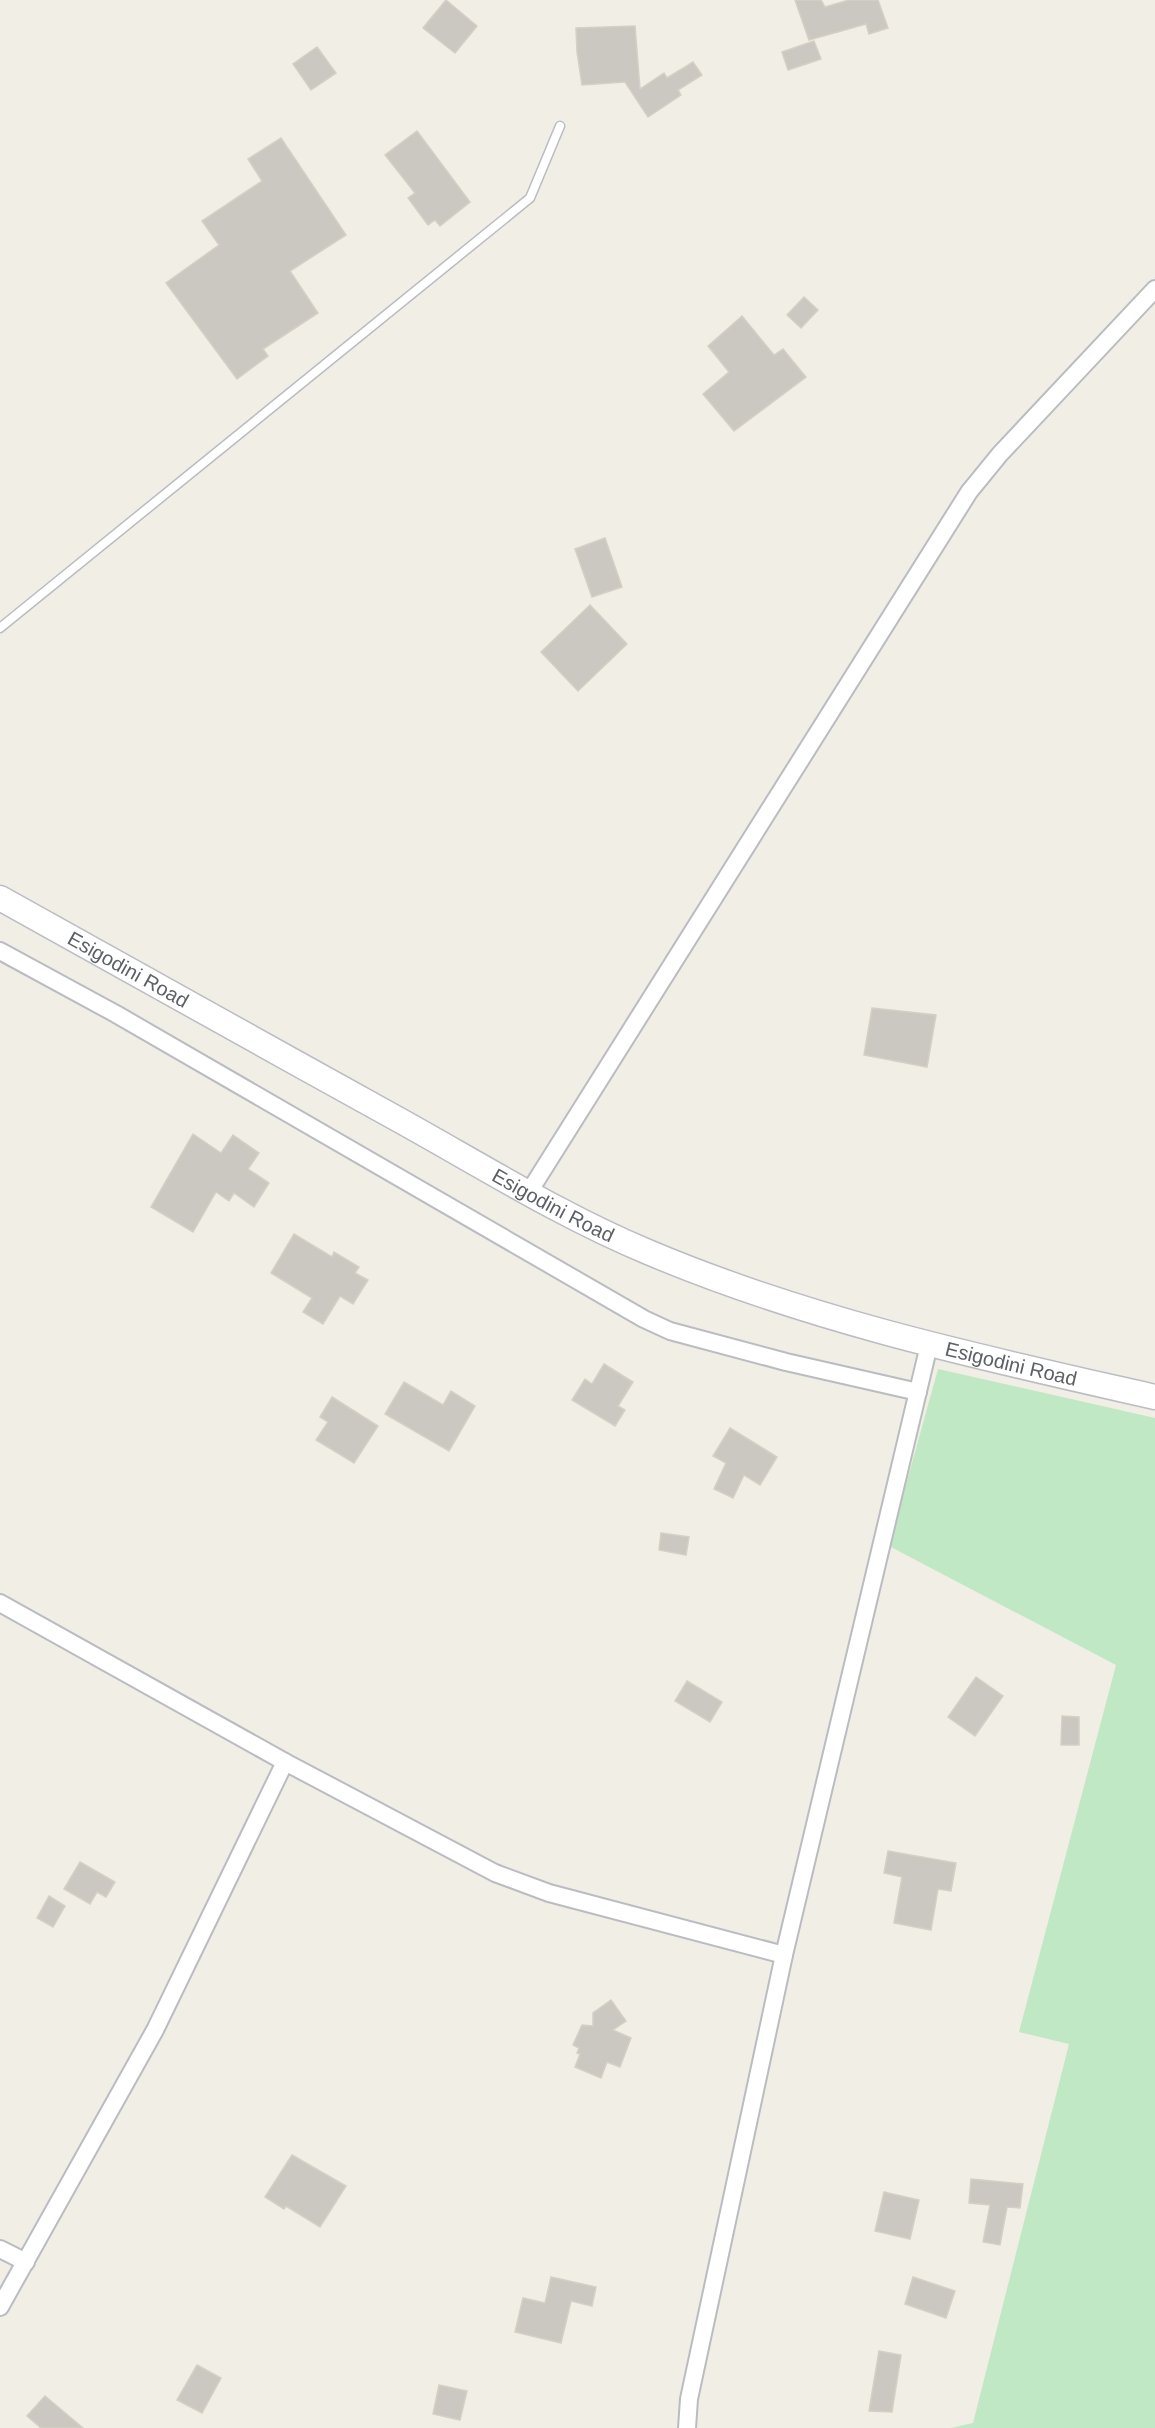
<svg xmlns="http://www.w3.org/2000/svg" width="1155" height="2428" viewBox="0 0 1155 2428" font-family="Helvetica,sans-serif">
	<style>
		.green { fill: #c1e8c4 }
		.building { fill: #cbc8c2; stroke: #d5d0c3; stroke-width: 1.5 }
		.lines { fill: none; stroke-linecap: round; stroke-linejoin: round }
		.lane-casing { stroke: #babcc1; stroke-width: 11 }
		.street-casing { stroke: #babcc1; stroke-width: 20 }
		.secondary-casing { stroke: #bbbdc3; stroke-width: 27 }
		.lane { stroke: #fff; stroke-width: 8 }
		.street { stroke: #fff; stroke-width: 16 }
		.secondary { stroke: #fff; stroke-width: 24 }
		.labels { text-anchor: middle; stroke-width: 6; stroke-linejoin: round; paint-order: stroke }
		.street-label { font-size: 20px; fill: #5d6066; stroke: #fff }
	</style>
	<rect width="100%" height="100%" fill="#f0eee5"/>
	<path class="green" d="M938,1369L1155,1418V2428H951L973,2423L1069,2044L1019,2032L1116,1665L889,1546Z"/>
	<g class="building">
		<path d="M446,0L477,26L455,53L423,28Z"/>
		<path d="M795,0H821L825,7L849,0H878L888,28L869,34L866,24L809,40Z"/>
		<path d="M635,26L640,89L664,73L667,78L693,62L702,75L678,90L681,95L648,117L625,82L582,85L577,52L576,28Z"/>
		<path d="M814,41L821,59L788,70L782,52Z"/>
		<path d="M317,47L336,73L311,90L293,64Z"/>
		<path d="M417,131L470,202L440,226L435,220L428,225L408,198L415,193L385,155Z"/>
		<path d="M281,138L346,235L290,271L318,313L263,349L268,356L237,379L166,283L219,245L202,221L262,181L248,159Z"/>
		<path d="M804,297L818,310L801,328L787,315Z"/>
		<path d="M742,316L774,355L783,349L806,377L734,431L703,394L729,372L708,346Z"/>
		<path d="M605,538L622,587L592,597L575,549Z"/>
		<path d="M590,605L627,644L578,691L541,652Z"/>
		<path d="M872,1008L936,1015L927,1067L864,1055Z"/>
		<path d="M193,1134L221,1153L233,1135L259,1153L248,1169L269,1183L254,1207L234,1193L229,1201L216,1192L193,1232L151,1207Z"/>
		<path d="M294,1234L332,1257L334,1252L359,1267L355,1273L368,1280L353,1304L340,1296L323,1324L303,1312L312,1298L271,1273Z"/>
		<path d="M604,1364L633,1382L618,1406L625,1410L615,1426L572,1400L585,1379L592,1384Z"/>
		<path d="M404,1382L443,1405L451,1391L475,1406L449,1451L385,1414Z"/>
		<path d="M332,1397L378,1426L354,1463L316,1440L328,1422L320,1417Z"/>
		<path d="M730,1428L777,1457L760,1485L744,1475L733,1498L714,1489L726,1463L713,1456Z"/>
		<path d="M661,1533L689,1537L686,1555L659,1550Z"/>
		<path d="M976,1677L1003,1696L975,1736L948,1717Z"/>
		<path d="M687,1681L722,1702L710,1722L675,1701Z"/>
		<path d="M1062,1716L1079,1717V1745H1061Z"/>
		<path d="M888,1851L956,1863L951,1891L938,1889L931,1930L894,1923L902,1877L884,1873Z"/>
		<path d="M80,1862L115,1882L106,1897L97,1892L90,1904L64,1889Z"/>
		<path d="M49,1896L65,1906L53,1927L37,1918Z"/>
		<path d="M611,2000L626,2021L613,2030L631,2038L620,2067L607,2062L601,2078L575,2067L580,2054L577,2053L579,2048L573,2045L582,2025L593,2026V2013Z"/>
		<path d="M292,2155L346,2186L320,2227L286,2206L284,2209L265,2197Z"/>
		<path d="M971,2179L1023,2184L1020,2208L1007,2207L1000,2245L983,2242L990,2205L969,2203Z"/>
		<path d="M884,2192L919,2200L910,2239L875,2231Z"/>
		<path d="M551,2277L596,2287L592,2306L571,2301L561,2343L515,2332L523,2298L545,2303Z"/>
		<path d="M913,2277L955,2291L946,2318L905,2304Z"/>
		<path d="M879,2351L901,2355L892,2412L869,2411Z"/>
		<path d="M197,2365L221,2378L202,2413L177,2400Z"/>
		<path d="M439,2385L467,2391L460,2420L433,2414Z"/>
		<path d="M45,2396L83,2428H41L27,2416Z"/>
	</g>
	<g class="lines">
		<g class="lane-casing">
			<path id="lane" d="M0,628L530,198L560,126"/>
		</g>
		<g class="street-casing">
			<g id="street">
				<path d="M0,951L116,1014L644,1319L670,1331L786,1362L918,1392"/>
				<path d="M529,1192L969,492L1000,454L1155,289"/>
				<path d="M0,1603L285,1762L495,1873L549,1893L784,1955"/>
				<path d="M0,2249L26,2262"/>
				<path d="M0,2307L155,2030L285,1762"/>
				<path d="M687,2428L689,2399L784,1955L929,1345"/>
			</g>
		</g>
		<g class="secondary-casing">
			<g id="secondary">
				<path id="s1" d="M0,898C133,972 267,1047 401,1121C482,1166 562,1216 648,1252C811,1321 983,1358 1155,1397"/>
			</g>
		</g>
		<use href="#lane" class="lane"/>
		<use href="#street" class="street"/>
		<use href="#secondary" class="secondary"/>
	</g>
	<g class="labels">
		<g class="street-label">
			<text dy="7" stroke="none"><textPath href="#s1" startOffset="147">Esigodini Road</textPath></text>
			<text dy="7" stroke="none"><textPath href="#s1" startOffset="633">Esigodini Road</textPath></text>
			<text dy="7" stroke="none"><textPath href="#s1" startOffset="1119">Esigodini Road</textPath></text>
		</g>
	</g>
</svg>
